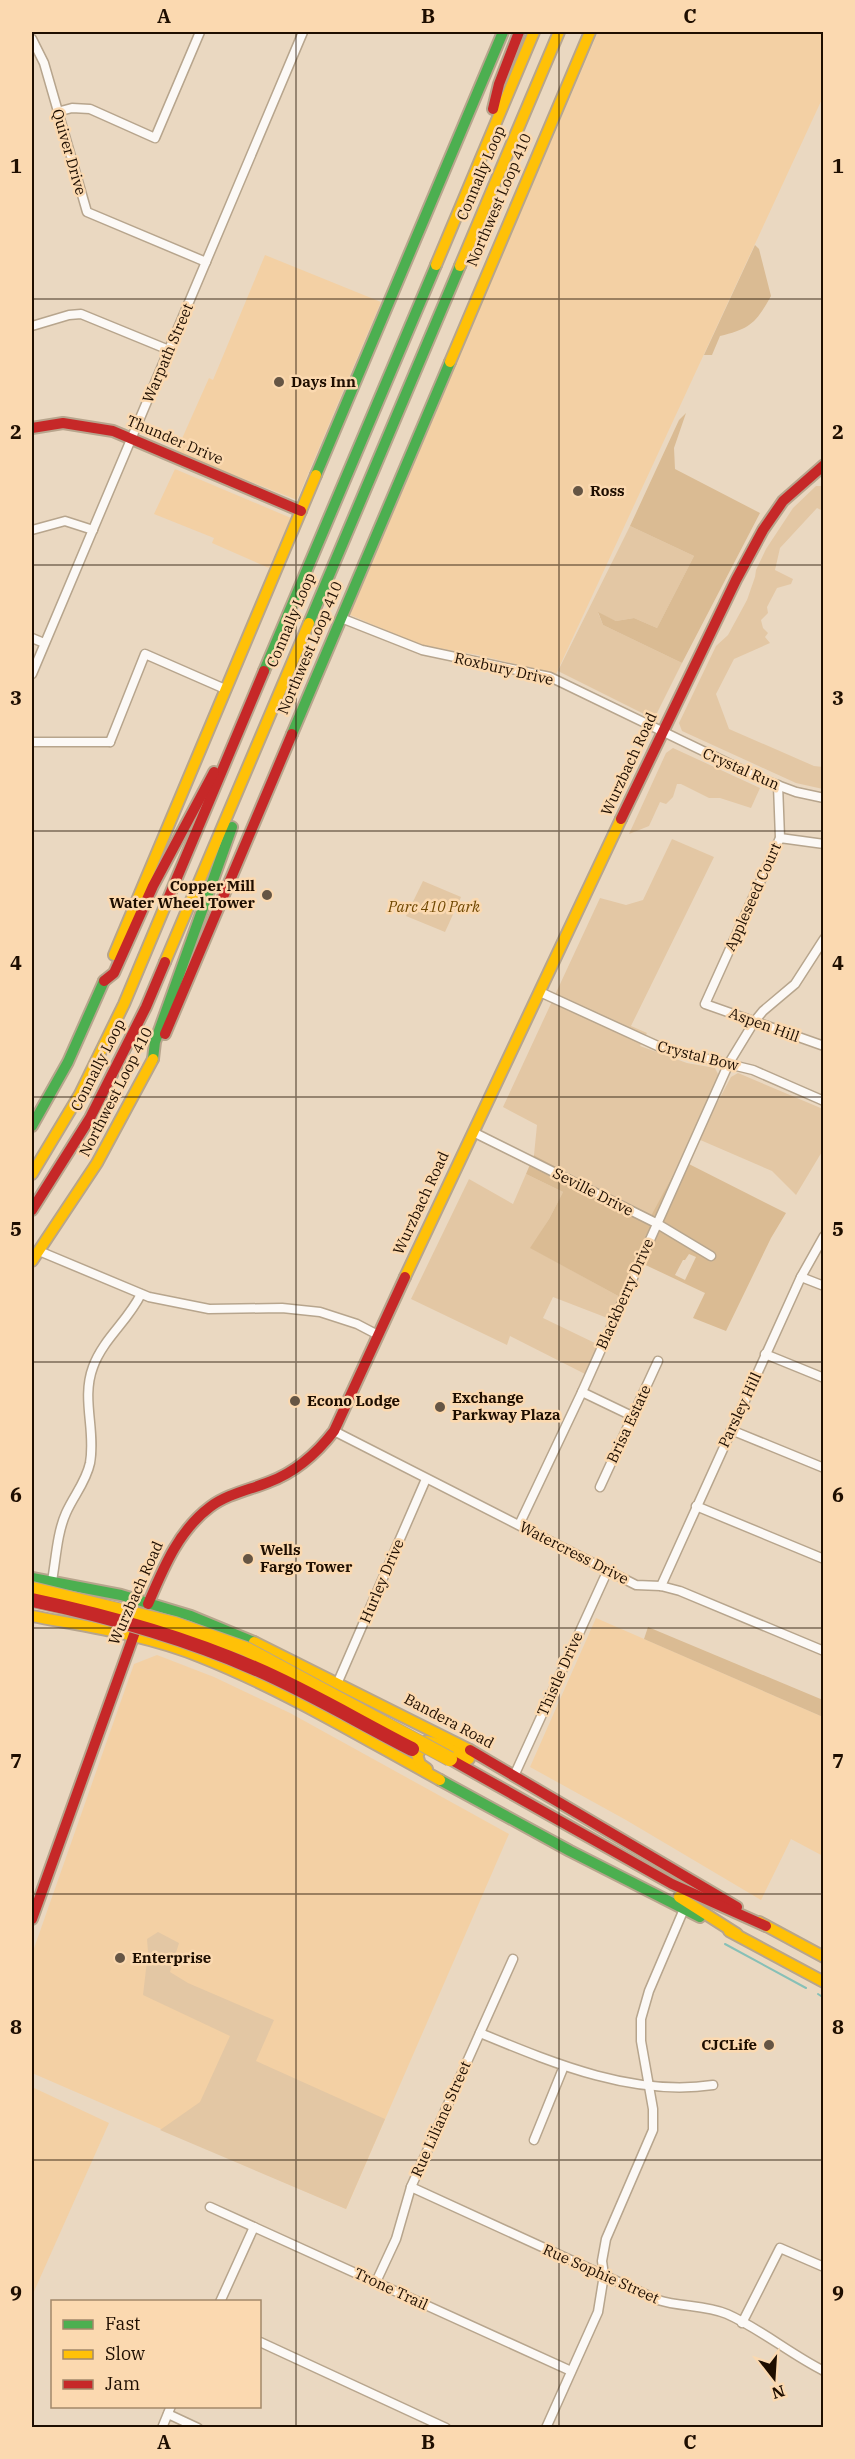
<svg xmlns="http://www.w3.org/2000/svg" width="855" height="2459" viewBox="0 0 855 2459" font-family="'IBM Plex Serif',serif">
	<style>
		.built { fill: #f3d0a4 }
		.green { fill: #e3c7a4 }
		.forest { fill: #dabb93; fill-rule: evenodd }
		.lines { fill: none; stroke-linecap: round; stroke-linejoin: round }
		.stream { stroke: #87c0b7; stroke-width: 2 }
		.street-casing { stroke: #b7a58d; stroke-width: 11 }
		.fast-casing { stroke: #b7a58d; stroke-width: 14 }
		.slow-casing { stroke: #b7a58d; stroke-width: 14 }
		.jam-casing { stroke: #b7a58d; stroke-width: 14 }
		.street { stroke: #fcf9f6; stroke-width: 8 }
		.fast { stroke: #4caf50; stroke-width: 10 }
		.slow { stroke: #ffc107; stroke-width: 10 }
		.jam { stroke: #c62828; stroke-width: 10 }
		.slow-bridge-casing { stroke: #b7a58d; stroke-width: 16; stroke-linecap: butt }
		.jam-bridge-casing { stroke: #b7a58d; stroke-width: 16; stroke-linecap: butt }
		.slow-bridge { stroke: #ffc107; stroke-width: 14 }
		.jam-bridge { stroke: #c62828; stroke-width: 14 }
		.grid { fill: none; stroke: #1e0e00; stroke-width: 1.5; stroke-opacity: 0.55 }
		.poi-dot { fill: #655544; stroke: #fbd9b0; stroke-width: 2 }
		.labels { text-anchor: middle; stroke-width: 5; stroke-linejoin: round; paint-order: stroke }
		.street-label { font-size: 15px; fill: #1e0e00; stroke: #fbd9b0 }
		.poi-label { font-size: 15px; font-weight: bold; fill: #1e0e00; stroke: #fbd9b0; text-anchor: start }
		.park-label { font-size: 15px; font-style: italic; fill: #6f4700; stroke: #fbd9b0 }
		.neatline { fill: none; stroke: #1e0e00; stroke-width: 2 }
		.grid-label { font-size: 20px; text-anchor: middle; font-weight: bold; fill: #1e0e00 }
	</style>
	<rect width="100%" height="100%" fill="#ead8c1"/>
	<g class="built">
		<path d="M598,32H823V97L556,674L478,655L420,645L348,614Z"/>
		<path d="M265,255L381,302L297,500L176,452L209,378L213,380Z"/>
		<path d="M175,469L291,518L269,568L212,543L214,538L154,514Z"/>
		<path d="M596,1618L823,1717V1856L791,1839L761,1900L626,1820L530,1767Z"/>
		<path d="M157,1655L214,1677L290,1713L509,1834L346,2209L32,2073V1954L134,1664Z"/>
		<path d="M32,2087L109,2123L32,2296Z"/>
	</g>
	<g class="green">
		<path d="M816,486H823V511L817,508L780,548L775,570L793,579L791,584L777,588L767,607L768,613L761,620L763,628L768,633L765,637L770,643L734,659L716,694L729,729L814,766L823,767V789L796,783L682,731L679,723L716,646L728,635L747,600L755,577L756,570L766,549L793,508Z"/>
		<path d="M630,526L694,556L657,628L634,618L616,621L598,613L603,625L682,663L654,719L558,671Z"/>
		<path d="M673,748L760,788L751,808L720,798H709L681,784H677L673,797L666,804L660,802L649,826L629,834L666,753Z"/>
		<path d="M672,839L714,857L631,1026L647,1033L640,1046L687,1063L715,1068L719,1076L688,1145L652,1216L534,1155L537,1125L503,1107L600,898L626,905L643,900Z"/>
		<path d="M423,881L461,897L445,932L406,916Z"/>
		<path d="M738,1073L823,1109V1150L796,1195L772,1171L698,1139L731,1077Z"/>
		<path d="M526,1174L563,1192L549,1219L531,1248L620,1297L610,1319L553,1297L543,1318L599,1345L587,1375L510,1336L507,1345L411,1299L469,1179L513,1204Z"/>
		<path d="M158,1932L179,1943L170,1972L188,1983L274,2020L256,2061L385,2119L346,2209L160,2130L200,2102L230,2036L143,1995L148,1952L147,1939Z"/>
	</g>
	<g class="forest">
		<path d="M755,245L759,249L771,296C756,323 750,329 720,336L712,355H704Z"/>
		<path d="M686,413L674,448L675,469L760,513L682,663L603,625L598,612L616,621L634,618L657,628L694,556L630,526L679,420Z"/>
		<path d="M534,1155L651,1216L681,1160L786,1213L771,1238L726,1331L693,1318L705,1293L637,1261L620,1297L530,1248L549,1219L563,1192L526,1174ZM689,1254L696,1257L685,1280L675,1275L683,1260H685Z"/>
		<path d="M648,1627L823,1700V1717L644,1639Z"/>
	</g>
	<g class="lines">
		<g class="stream">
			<path d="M725,1944L806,1988"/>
			<path d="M818,1994L824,1998"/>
		</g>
		<g class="street-casing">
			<g id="street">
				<path d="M32,39L44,63L87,212L206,262"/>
				<path d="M57,112L72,108L90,109L155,138L200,32"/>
				<path d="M32,326L69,315L81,314L169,350"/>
				<path d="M32,530L65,521L93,530"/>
				<path d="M341,618L422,650L550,677L761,779L796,792L824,798"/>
				<path d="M32,638L44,643"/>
				<path d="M32,674L303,32"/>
				<path d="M32,742H110"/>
				<path d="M110,742L145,654L225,689"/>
				<path d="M778,785L780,838L705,1004L824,1046"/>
				<path d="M780,838L824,844"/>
				<path d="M540,992L662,1048L753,1070L824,1101"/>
				<path d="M473,1132L656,1223L711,1256"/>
				<path d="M39,1251L149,1297L209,1309L282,1308L320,1312L357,1324L378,1335"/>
				<path d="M801,1277L824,1286"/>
				<path d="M765,1354L824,1378"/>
				<path d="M582,1392L632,1416"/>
				<path d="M731,1430L824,1468"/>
				<path d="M334,1431L636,1585L661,1586L680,1591L824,1651"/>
				<path d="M600,1487L658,1361"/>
				<path d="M696,1506L824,1559"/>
				<path d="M519,1525L582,1392L729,1063L754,1022L763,1011L795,984L824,939"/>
				<path d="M52,1581C56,1559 57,1533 66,1513C74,1495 86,1482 90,1463C96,1430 81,1399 93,1367C103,1339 128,1321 141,1294"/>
				<path d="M661,1586L801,1277L824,1236"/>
				<path d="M337,1684L426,1479"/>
				<path d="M514,1776L607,1572"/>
				<path d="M480,2033C553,2063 633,2097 713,2085"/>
				<path d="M534,2140L564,2066"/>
				<path d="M411,2187L658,2300C680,2307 705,2305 727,2314C761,2329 790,2354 824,2371"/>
				<path d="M210,2207L571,2371"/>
				<path d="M376,2282L396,2239L411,2187L513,1959"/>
				<path d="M220,2302L254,2227"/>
				<path d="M742,2323L780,2248L824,2267"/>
				<path d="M260,2342L446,2428"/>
				<path d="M168,2414L198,2428"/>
				<path d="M162,2428L171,2406"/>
				<path d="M546,2428L598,2312L604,2275L602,2261L606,2239L653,2130V2109L641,2041V2019L649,1991L684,1909"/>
			</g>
		</g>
		<g class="fast-casing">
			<g id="fast">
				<path d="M316,475L503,32"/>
				<path d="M309,623L460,266"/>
				<path d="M264,671L436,265"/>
				<path d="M292,734L450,362"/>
				<path d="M153,1059L155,1042L232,827"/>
				<path d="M32,1126L68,1062L104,981"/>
				<path d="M32,1578L121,1595L191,1616L254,1642"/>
				<path d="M440,1780L570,1851L700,1917"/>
			</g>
		</g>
		<g class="slow-casing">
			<g id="slow">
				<path d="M436,265L534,32"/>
				<path d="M460,266L559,32"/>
				<path d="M450,362L590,32"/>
				<path d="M114,955L316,475"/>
				<path d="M165,962L309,623"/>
				<path d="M32,1174L80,1094L124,1004L168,899"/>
				<path d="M32,1261L97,1163L153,1059"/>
				<path d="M405,1277L621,819"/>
				<path d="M32,1616C89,1627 147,1635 201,1657C284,1690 361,1737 440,1780"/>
				<path d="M254,1642L470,1750"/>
				<path d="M427,1769L420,1764L417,1755L427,1741L442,1745L469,1759"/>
				<path d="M679,1897L737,1934"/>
				<path d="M759,1922L824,1957"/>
				<path d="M729,1931L824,1982"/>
			</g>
		</g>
		<g class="jam-casing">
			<g id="jam">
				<path d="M493,109L499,84L519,32"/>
				<path d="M32,428L63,423L113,431L301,511"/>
				<path d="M621,819L736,580L763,530L783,501L824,465"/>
				<path d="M168,899L264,671"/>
				<path d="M104,981L114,973L153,886L214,772"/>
				<path d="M165,1034L292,734"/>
				<path d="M32,1210L90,1118L146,1007L165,962"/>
				<path d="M148,1604C163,1569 178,1531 210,1507C227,1494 249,1490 269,1482C296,1472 317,1453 334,1431L405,1277"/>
				<path d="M470,1750L737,1907"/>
				<path d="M450,1759L672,1884L766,1926"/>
				<path d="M32,1919L136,1629"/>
			</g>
		</g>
		<use href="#street" class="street"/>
		<use href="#fast" class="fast"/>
		<use href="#slow" class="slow"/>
		<use href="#jam" class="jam"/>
		<g class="slow-bridge-casing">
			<path id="slow-bridge" d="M32,1589L175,1624L246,1649L450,1759"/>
		</g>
		<g class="jam-bridge-casing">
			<path id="jam-bridge" d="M32,1600C108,1616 183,1637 254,1668C308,1691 359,1722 412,1749"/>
		</g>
		<use href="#slow-bridge" class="slow-bridge"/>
		<use href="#jam-bridge" class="jam-bridge"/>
	</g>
	<path class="grid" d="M296,32V2428M559,32V2428M32,299H824M32,565H824M32,831H824M32,1097H824M32,1362H824M32,1628H824M32,1894H824M32,2160H824"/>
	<g class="poi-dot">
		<circle cx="279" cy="382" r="6"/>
		<circle cx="578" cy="491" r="6"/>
		<circle cx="267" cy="895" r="6"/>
		<circle cx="295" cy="1401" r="6"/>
		<circle cx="440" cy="1407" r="6"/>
		<circle cx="248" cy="1559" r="6"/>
		<circle cx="120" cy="1958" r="6"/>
		<circle cx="769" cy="2045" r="6"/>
	</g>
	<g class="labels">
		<g class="street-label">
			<text transform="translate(69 152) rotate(74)" y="5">Quiver Drive</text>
			<text transform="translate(481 173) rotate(-67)" y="5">Connally Loop</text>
			<text transform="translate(499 200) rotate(-67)" y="5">Northwest Loop 410</text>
			<text transform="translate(168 353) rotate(-67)" y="5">Warpath Street</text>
			<text transform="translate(175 440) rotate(23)" y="5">Thunder Drive</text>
			<text transform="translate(291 620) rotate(-67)" y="5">Connally Loop</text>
			<text transform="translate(310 648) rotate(-67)" y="5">Northwest Loop 410</text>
			<text transform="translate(504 669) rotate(13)" y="5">Roxbury Drive</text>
			<text transform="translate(629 764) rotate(-65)" y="5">Wurzbach Road</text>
			<text transform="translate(741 769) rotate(24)" y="5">Crystal Run</text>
			<text transform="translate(753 897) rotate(-66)" y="5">Appleseed Court</text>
			<text transform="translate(764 1025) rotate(20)" y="5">Aspen Hill</text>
			<text transform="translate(698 1056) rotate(14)" y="5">Crystal Bow</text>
			<text transform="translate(98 1065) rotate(-63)" y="5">Connally Loop</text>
			<text transform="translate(116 1092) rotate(-63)" y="5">Northwest Loop 410</text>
			<text transform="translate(593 1192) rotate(27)" y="5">Seville Drive</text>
			<text transform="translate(421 1203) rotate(-65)" y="5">Wurzbach Road</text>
			<text transform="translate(625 1294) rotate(-66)" y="5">Blackberry Drive</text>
			<text transform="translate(740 1410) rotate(-65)" y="5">Parsley Hill</text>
			<text transform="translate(629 1424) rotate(-65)" y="5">Brisa Estate</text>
			<text transform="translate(574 1553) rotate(27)" y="5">Watercress Drive</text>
			<text transform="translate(382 1581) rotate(-67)" y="5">Hurley Drive</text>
			<text transform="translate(136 1593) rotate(-66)" y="5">Wurzbach Road</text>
			<text transform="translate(560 1674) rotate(-66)" y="5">Thistle Drive</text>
			<text transform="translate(449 1721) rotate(28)" y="5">Bandera Road</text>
			<text transform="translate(441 2119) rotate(-66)" y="5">Rue Liliane Street</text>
			<text transform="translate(601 2274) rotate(24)" y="5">Rue Sophie Street</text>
			<text transform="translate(391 2289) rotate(25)" y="5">Trone Trail</text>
		</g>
		<g class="poi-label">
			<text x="291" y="387">Days Inn</text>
			<text x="590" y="496">Ross</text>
			<text x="255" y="891" text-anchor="end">Copper Mill<tspan x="255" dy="17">Water Wheel Tower</tspan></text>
			<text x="452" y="1403">Exchange<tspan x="452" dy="17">Parkway Plaza</tspan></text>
			<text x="307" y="1406">Econo Lodge</text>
			<text x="260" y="1555">Wells<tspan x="260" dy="17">Fargo Tower</tspan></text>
			<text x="132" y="1963">Enterprise</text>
			<text x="757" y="2050" text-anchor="end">CJCLife</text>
		</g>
		<g class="park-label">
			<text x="434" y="912">Parc 410 Park</text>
		</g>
	</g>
	<rect width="855" height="2459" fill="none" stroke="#fbd9b0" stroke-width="66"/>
	<rect x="51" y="2300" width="210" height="108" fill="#fbd9b0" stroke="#a3886a" stroke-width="1.5"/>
	<rect x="63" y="2320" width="30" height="9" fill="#4caf50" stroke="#a3886a" stroke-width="1.5"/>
	<text x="105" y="2330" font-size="18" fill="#1e0e00">Fast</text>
	<rect x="63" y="2350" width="30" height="9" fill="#ffc107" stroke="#a3886a" stroke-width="1.5"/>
	<text x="105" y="2360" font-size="18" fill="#1e0e00">Slow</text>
	<rect x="63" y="2380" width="30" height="9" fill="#c62828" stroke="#a3886a" stroke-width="1.5"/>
	<text x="105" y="2390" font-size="18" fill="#1e0e00">Jam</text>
	<g transform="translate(774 2378) rotate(163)" stroke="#fbd9b0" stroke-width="4.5" paint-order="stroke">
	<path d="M0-4.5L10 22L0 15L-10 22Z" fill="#1e0e00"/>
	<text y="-9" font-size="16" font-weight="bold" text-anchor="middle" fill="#1e0e00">N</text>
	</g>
	<rect x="33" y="33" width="789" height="2393" class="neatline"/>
	<g class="grid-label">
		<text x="164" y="23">A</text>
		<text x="428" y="23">B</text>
		<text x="690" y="23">C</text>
		<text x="16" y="173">1</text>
		<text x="838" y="173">1</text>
		<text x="16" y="439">2</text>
		<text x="838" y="439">2</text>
		<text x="16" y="705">3</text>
		<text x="838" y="705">3</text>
		<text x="16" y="970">4</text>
		<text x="838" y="970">4</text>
		<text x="16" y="1236">5</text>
		<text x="838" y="1236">5</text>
		<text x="16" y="1502">6</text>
		<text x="838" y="1502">6</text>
		<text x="16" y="1768">7</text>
		<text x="838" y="1768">7</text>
		<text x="16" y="2034">8</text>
		<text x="838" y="2034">8</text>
		<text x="16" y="2300">9</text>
		<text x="838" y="2300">9</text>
		<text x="164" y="2449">A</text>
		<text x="428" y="2449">B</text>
		<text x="690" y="2449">C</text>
	</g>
</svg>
